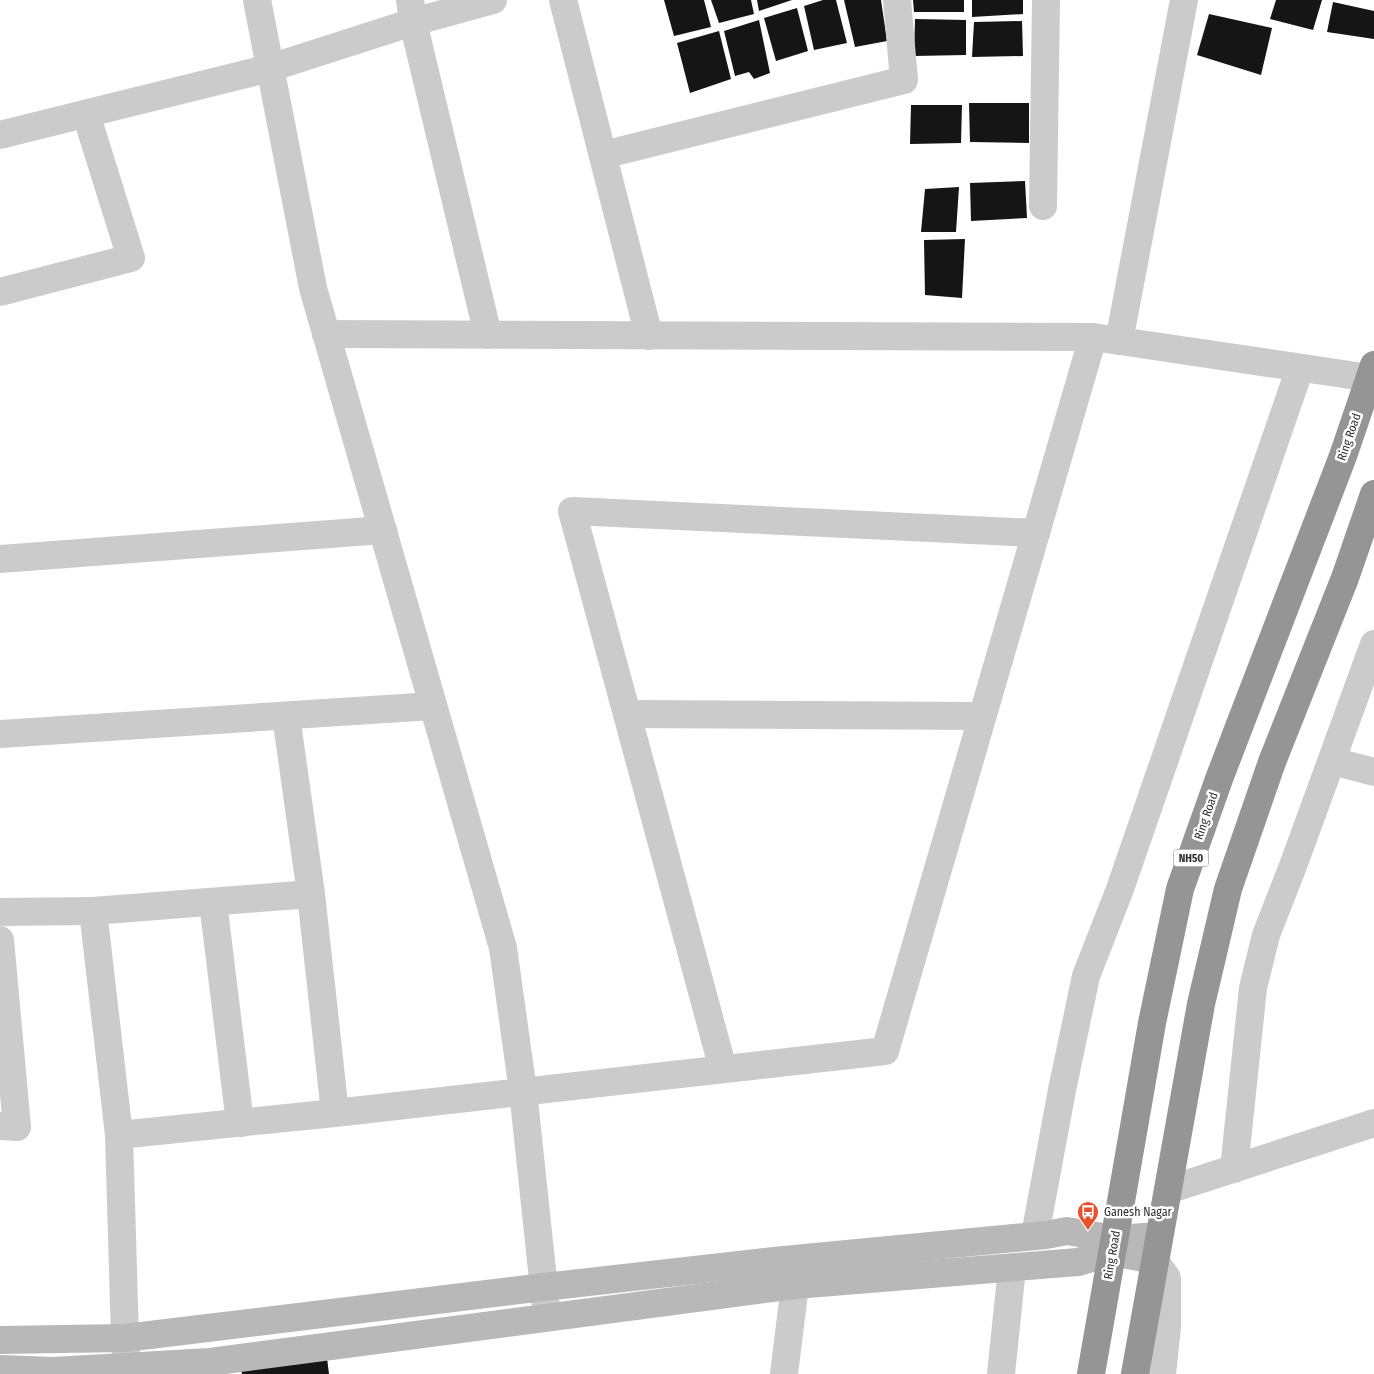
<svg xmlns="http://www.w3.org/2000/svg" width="1374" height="1374" viewBox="0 0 1374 1374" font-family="'Fira Sans Condensed',sans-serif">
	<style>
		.building { fill: #151515 }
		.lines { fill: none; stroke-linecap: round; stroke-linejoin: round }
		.street { stroke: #cbcbcb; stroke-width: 28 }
		.secondary { stroke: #b8b8b8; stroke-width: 28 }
		.highway { stroke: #959595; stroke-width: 28 }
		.labels { text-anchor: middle; stroke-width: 5; stroke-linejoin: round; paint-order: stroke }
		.shield { fill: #fff; stroke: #6d6d6d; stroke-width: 1 }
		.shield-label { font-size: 11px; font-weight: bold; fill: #2e2e2e }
		.street-label { font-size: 12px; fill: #2e2e2e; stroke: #fff }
		.poi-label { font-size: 12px; fill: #2e2e2e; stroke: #fff; text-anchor: start }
	</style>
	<rect width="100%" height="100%" fill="#fff"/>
	<g class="building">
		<path d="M664,0H704L711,27L674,36Z"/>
		<path d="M711,0H751L754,14L719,23Z"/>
		<path d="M757,0H792L759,11Z"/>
		<path d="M823,0H836L847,43L814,50L804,6Z"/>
		<path d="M844,0H881L887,41L855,47Z"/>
		<path d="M913,0H964V12H914Z"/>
		<path d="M972,0H1023V14L972,17Z"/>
		<path d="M1276,0H1322L1313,30L1270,19Z"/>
		<path d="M1333,2L1374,11V39L1327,32Z"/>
		<path d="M797,8L808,51L776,61L764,18Z"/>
		<path d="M1209,14L1272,28L1261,75L1197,55Z"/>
		<path d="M915,19L966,20V55L914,56Z"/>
		<path d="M759,20L770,73L754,79L749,72L735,76L724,31Z"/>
		<path d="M1022,21L1023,56L972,57L974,22Z"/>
		<path d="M719,31L731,79L690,93L677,43Z"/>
		<path d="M969,103H1029V143L970,142Z"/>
		<path d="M911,105H962L961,143L910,144Z"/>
		<path d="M1025,181L1027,218L971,221L970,183Z"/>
		<path d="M959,187L956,232H921L925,189Z"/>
		<path d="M965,239L962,298L925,295L924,240Z"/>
		<path d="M327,1358L329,1374H242L241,1370Z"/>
	</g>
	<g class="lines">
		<g class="street">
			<path d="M257,0L313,288L503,948L523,1091L547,1317"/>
			<path d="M410,0L413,22L488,335"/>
			<path d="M563,0L649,336"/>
			<path d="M0,135L270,68L413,22L493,0"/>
			<path d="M603,155L904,80L897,0"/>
			<path d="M1043,206L1046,0"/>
			<path d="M0,292L131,258L86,114"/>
			<path d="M326,334L1093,337"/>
			<path d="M1119,341L1184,0"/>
			<path d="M0,559L383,530"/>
			<path d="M627,714L982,716"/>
			<path d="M286,716L311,894"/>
			<path d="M0,734L433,706"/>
			<path d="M1332,761L1374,772"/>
			<path d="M213,902L240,1123"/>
			<path d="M0,912L93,911"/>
			<path d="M0,940L17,1127L0,1126"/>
			<path d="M723,1069L572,511L1036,533"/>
			<path d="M335,1113L885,1051L1093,337L1370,378"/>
			<path d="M119,1135L335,1113L311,894L93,911L119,1135L125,1338L127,1366"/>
			<path d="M1234,1169L1253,988L1266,935L1293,866L1374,644"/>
			<path d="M1168,1190L1374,1123"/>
			<path d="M1035,1235L1062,1090L1086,976L1120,889L1300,368"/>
			<path d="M1154,1260L1167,1278V1327L1162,1374"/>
			<path d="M784,1374L795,1285"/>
			<path d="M1001,1374L1012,1268"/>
		</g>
		<g class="secondary">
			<path d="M0,1340L125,1338L544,1287L774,1261L1046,1235L1067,1231L1115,1239L1159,1236"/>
			<path d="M0,1369L53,1371L210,1362L795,1285L1078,1262L1112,1252L1154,1260"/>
		</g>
		<g class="highway">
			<path d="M1091,1374L1152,1023L1180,889L1219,779L1343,456L1374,365"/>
			<path d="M1135,1374L1201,1004L1228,889L1272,762L1345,578L1374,494"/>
		</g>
	</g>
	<defs>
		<g id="bus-pin" transform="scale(1.125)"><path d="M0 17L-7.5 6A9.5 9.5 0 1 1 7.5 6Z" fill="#e7522d" stroke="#fff"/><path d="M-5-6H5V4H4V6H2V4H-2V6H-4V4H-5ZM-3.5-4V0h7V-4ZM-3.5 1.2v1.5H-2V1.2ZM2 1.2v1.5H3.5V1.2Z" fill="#fff"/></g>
	</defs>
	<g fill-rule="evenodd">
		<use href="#bus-pin" x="1088" y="1212"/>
	</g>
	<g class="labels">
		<rect class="shield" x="1173.5" y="849.5" width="35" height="17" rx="4"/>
		<g class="shield-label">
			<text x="1191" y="862">NH50</text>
		</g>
		<g class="street-label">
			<text transform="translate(1349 437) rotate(-71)" y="4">Ring Road</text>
			<text transform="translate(1206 816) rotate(-71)" y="4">Ring Road</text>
			<text transform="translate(1112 1255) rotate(-80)" y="4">Ring Road</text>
		</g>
		<g class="poi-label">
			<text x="1104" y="1216">Ganesh Nagar</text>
		</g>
	</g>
</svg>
